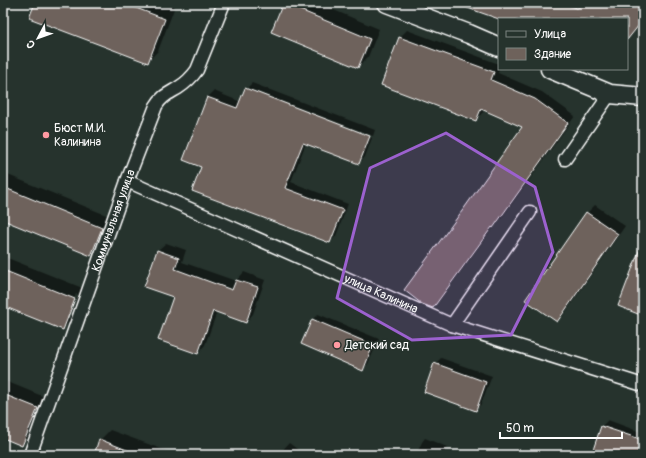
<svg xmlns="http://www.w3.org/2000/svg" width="646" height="458" viewBox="0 0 646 458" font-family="Pangolin,sans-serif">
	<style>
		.shadow { fill: #0007; fill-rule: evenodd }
		.building { fill: #6e625b; stroke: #fff }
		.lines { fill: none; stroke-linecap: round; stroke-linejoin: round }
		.street-casing { stroke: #fff; stroke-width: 15 }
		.secondary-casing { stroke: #fff; stroke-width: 21 }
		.street { stroke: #26332d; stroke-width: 12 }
		.secondary { stroke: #26332d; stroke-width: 18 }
		.marked { fill: #9c61cf; fill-opacity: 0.2; stroke: #9c61cf; stroke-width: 3; stroke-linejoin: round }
		.poi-dot { fill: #ff9aa2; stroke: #26332d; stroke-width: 1.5 }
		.labels { text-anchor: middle; stroke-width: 3; stroke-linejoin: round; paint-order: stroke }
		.poi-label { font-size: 12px; fill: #fff; stroke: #26332d; text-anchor: start }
		.street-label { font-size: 12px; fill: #fff; stroke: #26332d }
	</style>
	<rect width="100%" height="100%" fill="#26332d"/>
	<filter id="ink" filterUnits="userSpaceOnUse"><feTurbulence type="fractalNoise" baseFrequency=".025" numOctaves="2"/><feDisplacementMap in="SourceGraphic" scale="8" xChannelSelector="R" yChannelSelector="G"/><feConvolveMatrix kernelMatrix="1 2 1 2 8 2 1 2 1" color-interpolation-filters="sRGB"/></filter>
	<g filter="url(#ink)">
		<g class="shadow">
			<path d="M36,3H175L173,8L174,9L158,51L148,61Z"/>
			<path d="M284,3H317L379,29L368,57L358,67L284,4Z"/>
			<path d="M457,3H643V20L627,39V19H502Z"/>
			<path d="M407,30L499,64V69L498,73L542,92L575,116L501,219L495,225L440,300L433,307L523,127L484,110L483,112L476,120L382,85L400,37Z"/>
			<path d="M252,83L375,130L373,136L247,88V90L372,138L365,157L359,163L306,143L291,182L348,204L336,236L330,242L203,166L184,159L208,97L214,91L241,102L246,89Z"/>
			<path d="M3,173L111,217L100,245L90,255L3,219Z"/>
			<path d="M595,205L625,226L564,314L557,321L587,213Z"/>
			<path d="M166,243L186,250L182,262L236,281L244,272L265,280L253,314L246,322L217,312L205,345L198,353L175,296L146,286L158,250Z"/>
			<path d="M5,257L85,289L73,319L62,329L3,305V259ZM76,294L78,295L69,319H66Z"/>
			<path d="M318,314L379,339L368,364L362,369L312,320Z"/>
			<path d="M441,358L492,376L481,404L476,410L435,364Z"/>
			<path d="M3,380L47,398L32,434L22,444L3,437Z"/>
			<path d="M608,420L643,433V455H609L594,450L602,426Z"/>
			<path d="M110,430L178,455H95L100,440Z"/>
			<path d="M425,438L447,447L443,455H416L422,442Z"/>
			<path d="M289,443L305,455H278Z"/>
		</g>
		<g class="building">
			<path d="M35,3H123L165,19L148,63L29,18Z"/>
			<path d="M283,3L370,39L358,68L271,32Z"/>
			<path d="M459,3H561L577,8L588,3H643V20L627,40V19H499L459,5Z"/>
			<path d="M399,37L494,72L491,80L535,99L568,123L493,228L492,227L433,308L422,304L404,290L465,207L522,127L481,109L476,121L381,85Z"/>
			<path d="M245,88L370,136L359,164L303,143L285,188L343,210L330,243L192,191L201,167L183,160L207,97L237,108Z"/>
			<path d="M3,187L102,228L91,256L3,220Z"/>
			<path d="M586,212L618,234L557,322L525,300Z"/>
			<path d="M642,243H643V316L618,306Z"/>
			<path d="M157,250L179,258L175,269L232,290L236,280L258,287L246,323L213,311L198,354L158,340L173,297L144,287Z"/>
			<path d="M3,270L75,299L63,330L3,306Z"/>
			<path d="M312,319L373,345L363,371L301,344Z"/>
			<path d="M434,363L486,382L476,411L424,392Z"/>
			<path d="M3,394L38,408L22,446L3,438Z"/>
			<path d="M601,426L643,440V455H606L593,450Z"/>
			<path d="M99,439L137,454V455H94Z"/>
		</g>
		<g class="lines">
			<g class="street-casing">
				<g id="street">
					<path d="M565,159L610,94"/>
					<path id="s1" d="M127,181L452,325L643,385"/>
					<path d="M452,325L530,212"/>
					<path id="s2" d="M30,455L127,181L156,106C162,96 168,94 178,88C186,83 192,77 197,70L224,3"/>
				</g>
			</g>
			<g class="secondary-casing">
				<g id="secondary">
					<path d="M387,3L469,34L499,47"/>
					<path d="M550,69L610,94L643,97"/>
				</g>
			</g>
			<use href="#street" class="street"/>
			<use href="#secondary" class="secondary"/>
		</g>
	</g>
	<path class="marked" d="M446,133L535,187L553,252L511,335L412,340L337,298L370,168Z"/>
	<g class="poi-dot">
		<circle cx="46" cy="135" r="4"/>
		<circle cx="337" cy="345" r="4"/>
	</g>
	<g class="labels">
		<g class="poi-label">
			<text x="54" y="132">Бюст М.И.<tspan x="54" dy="14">Калинина</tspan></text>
			<text x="345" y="349">Детский сад</text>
		</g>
		<g class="street-label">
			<text dy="4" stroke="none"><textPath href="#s2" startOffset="249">Коммунальная улица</textPath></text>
			<text dy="4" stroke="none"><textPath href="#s1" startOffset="278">улица Калинина</textPath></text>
		</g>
	</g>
	<rect width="646" height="458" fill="none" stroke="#26332d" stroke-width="16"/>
	<rect x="8" y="8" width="630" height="442" fill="none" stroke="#fff" stroke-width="1.5" filter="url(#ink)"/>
	<rect x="498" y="18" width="130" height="52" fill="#26332d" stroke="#7d8581"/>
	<rect x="506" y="31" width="20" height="6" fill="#26332d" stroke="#7d8581"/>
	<text x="534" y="38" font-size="12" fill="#ffffff">Улица</text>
	<rect x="506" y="48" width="20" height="12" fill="#6e625b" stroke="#7d8581"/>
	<text x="534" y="58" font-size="12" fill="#ffffff">Здание</text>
	<g transform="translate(38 38) rotate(229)" stroke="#26332d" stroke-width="3" paint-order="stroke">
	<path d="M0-3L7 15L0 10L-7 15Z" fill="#ffffff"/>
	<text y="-6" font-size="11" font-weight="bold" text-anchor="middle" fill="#ffffff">С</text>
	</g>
	<path d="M500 432v6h122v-6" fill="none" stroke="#ffffff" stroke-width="2"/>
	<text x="506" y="432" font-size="12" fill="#ffffff" stroke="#26332d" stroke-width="3" paint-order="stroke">50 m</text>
</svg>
